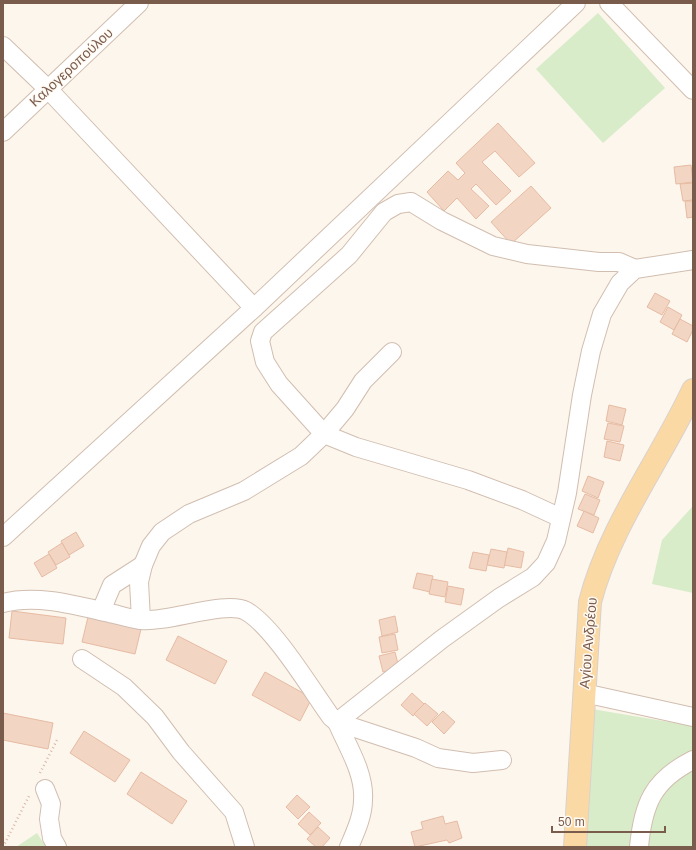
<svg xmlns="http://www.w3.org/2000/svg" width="696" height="850" viewBox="0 0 696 850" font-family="Arial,sans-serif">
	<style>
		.green { fill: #d8ecc9 }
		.building { fill: #f3d5c3; stroke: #e6bba3 }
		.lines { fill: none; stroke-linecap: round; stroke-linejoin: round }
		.minor-casing { stroke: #d1beb0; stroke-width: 20 }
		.major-casing { stroke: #dad1cd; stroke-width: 24 }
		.path { stroke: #d9b8a5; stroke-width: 2.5; stroke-dasharray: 1 3; stroke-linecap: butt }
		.minor { stroke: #fff; stroke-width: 18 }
		.major { stroke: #fbd9a5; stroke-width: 22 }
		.labels { text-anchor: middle; stroke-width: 3; stroke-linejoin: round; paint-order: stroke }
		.street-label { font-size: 14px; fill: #7a5c4d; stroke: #fffaf3 }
	</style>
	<rect width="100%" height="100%" fill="#fdf6ec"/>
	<g class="green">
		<path d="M598,13L665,88L603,143L536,69Z"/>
		<path d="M693,506V593L652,584L662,540Z"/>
		<path d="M592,709L693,726V847H584Z"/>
		<path d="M37,833L46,847H16Z"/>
	</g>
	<g class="building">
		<path d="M498,123L535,163L519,177L495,151L482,162L511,191L496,205L476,184L471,189L489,206L476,219L457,198L444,211L427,192L448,171L458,180L465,173L456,163Z"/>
		<path d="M691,165L693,182L676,184L674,167Z"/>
		<path d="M693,183V200L683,201L680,184Z"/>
		<path d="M531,186L551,208L511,244L491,222Z"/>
		<path d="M685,201H693V217L687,218Z"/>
		<path d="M655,293L670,301L662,315L647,307Z"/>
		<path d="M668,307L682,315L674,330L660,322Z"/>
		<path d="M680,319L693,326V330L687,342L672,334Z"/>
		<path d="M609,405L626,409L622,425L606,421Z"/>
		<path d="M608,423L624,426L620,442L604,439Z"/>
		<path d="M607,441L624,445L620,461L604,457Z"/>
		<path d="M588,476L604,482L598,498L582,491Z"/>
		<path d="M585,494L600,500L594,515L578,509Z"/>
		<path d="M584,511L599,518L593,533L577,526Z"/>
		<path d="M76,532L84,546L69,555L61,541Z"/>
		<path d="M62,543L70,557L56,565L48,552Z"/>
		<path d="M508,548L524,552L521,568L504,565Z"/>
		<path d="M491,549L507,552L504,568L487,565Z"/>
		<path d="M473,552L489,555L486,571L469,568Z"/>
		<path d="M49,554L57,568L42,577L34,563Z"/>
		<path d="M417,573L433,576L430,592L413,588Z"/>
		<path d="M432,579L448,582L445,597L429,594Z"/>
		<path d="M448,586L464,589L461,605L445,602Z"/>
		<path d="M12,611L66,618L63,644L9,638Z"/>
		<path d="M395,616L398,632L382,636L379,620Z"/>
		<path d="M88,617L141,629L135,654L82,642Z"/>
		<path d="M395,634L398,650L382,653L379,637Z"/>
		<path d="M178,636L227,661L215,684L166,660Z"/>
		<path d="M395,652L399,668L383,672L379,656Z"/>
		<path d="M265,672L312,698L300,721L252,695Z"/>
		<path d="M412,693L424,704L413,716L401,705Z"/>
		<path d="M425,703L438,714L427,726L414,714Z"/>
		<path d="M443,711L455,722L444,734L432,722Z"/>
		<path d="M3,713L53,723L48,749L3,740Z"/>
		<path d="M84,731L130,760L115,782L70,753Z"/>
		<path d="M141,772L187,801L172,824L127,794Z"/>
		<path d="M297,795L310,807L298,819L286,807Z"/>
		<path d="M309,812L321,823L310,835L298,824Z"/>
		<path d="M443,816L445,824L457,821L462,838L449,843L447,840L415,847L411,832L423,829L421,822Z"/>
		<path d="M318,827L330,838L322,847H316L307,839Z"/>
	</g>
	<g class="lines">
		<g class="minor-casing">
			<g id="minor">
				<path d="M609,3L693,90"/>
				<path d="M3,46L48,89L254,308"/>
				<path d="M3,132L139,3"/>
				<path d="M561,518L522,500L468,480L356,447L324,434L279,384L265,362L260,341L263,332L349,255L384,212L398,204L411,202L442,221L493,246L527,254L599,262H619L635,269"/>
				<path d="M3,537L254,308L576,3"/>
				<path d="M3,603C39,594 78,606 114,614C122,616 132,619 141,620C167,623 226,600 246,611C273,626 311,689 331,717L337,722L416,748L438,758L473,763L502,760"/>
				<path d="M101,611L112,585L143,565"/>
				<path d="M141,620L139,582L143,565L151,546L162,532L189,514L244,491L301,456L324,434L345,409L363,381L392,352"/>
				<path d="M82,659L124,687L155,717L181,752L234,812L245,847"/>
				<path d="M584,693L693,717"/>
				<path d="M45,789L51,804L49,819L52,838L57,847"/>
				<path d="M349,847C355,833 363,816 363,800C365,773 347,746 337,722L442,639L499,598L533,577L546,563L556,541L567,493L582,395L591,351L602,314L620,283L635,269L693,260"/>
				<path d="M639,847C643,804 653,780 693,760"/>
			</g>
		</g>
		<g class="major-casing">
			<path id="major" d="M575,847L590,602C610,525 660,461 693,390"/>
		</g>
		<g class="path">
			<path d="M40,773L57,740"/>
			<path d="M3,847L30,794"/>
		</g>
		<use href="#minor" class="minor"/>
		<use href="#major" class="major"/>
	</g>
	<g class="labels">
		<g class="street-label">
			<text transform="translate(71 67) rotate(-43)" y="5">Καλογεροπούλου</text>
			<text transform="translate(588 643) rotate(-85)" y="5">Αγίου Ανδρέου</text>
		</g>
	</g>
	<rect width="696" height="850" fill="none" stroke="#7a5c4d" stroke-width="8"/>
	<path d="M552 826v6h113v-6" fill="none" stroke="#7a5c4d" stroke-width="2"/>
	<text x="558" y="826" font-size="12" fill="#7a5c4d" stroke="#fffaf3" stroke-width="3" paint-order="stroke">50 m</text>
</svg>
